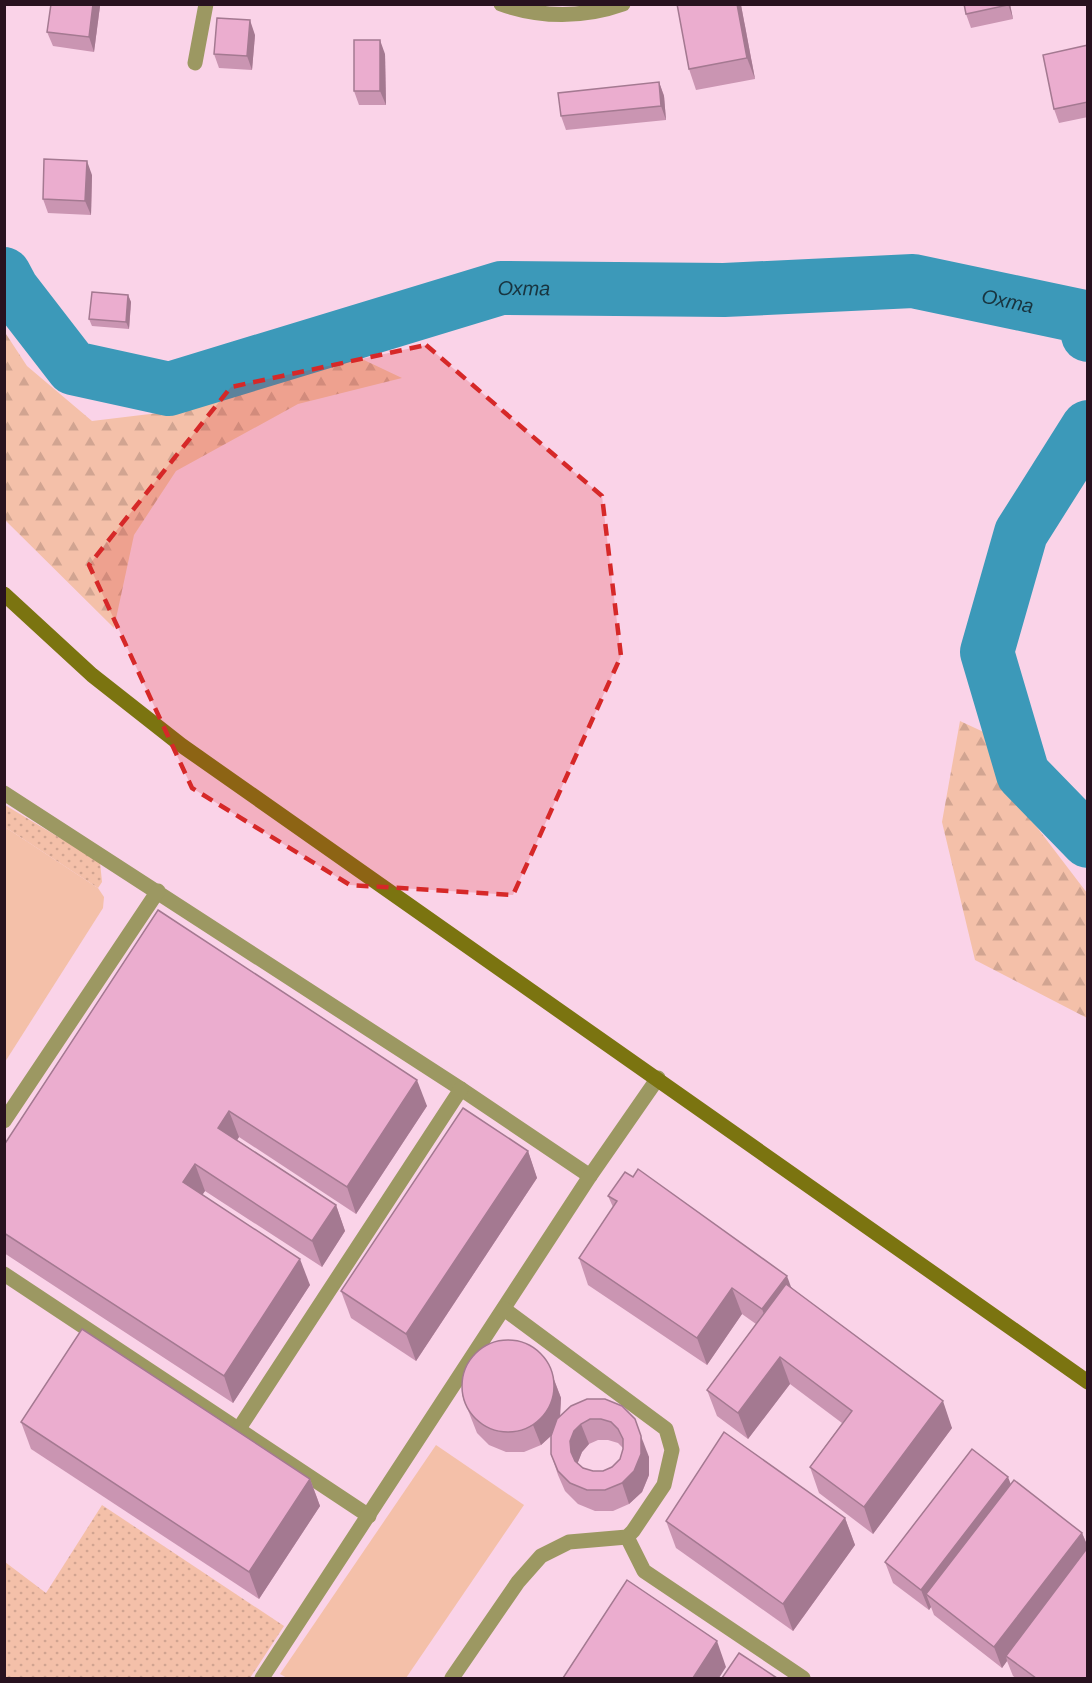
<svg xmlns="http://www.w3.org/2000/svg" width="1092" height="1683" viewBox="0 0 1092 1683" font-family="'DM Sans',sans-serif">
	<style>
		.grass { fill: url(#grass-dots) }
		.forest { fill: url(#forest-firs) }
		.garden { fill: #f4c0a9 }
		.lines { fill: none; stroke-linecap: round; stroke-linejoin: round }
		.river { stroke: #3c99b9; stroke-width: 54 }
		.lane { stroke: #9c9862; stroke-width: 15 }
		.street { stroke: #9c9862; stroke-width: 15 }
		.secondary { stroke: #7b7410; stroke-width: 15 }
		.wall { fill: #ca95b2; fill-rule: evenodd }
		.shaded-wall { fill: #a47991 }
		.building { fill: #ebadcf; stroke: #a47991; stroke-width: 1.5; fill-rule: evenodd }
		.marked { fill: #d62828; fill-opacity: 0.2; stroke: #d62828; stroke-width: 4.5; stroke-dasharray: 12 8; stroke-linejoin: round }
		.labels { text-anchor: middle; stroke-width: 4.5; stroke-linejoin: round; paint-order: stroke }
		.water-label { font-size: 20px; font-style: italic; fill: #18343f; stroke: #fff }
	</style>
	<defs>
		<pattern id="grass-dots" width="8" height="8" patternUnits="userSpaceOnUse" patternTransform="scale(1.5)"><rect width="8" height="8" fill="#f4c0a9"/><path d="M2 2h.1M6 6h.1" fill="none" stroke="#d1a491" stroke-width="1.8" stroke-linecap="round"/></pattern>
		<pattern id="forest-firs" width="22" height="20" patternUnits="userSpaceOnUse" patternTransform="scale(1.5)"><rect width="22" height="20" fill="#f4c0a9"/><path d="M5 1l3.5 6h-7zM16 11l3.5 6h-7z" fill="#d1a491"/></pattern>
	</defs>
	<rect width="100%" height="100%" fill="#fad3e8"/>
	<g class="grass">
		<path d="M5,805L100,862L102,882L98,888L5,827Z"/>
		<path d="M102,1505L284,1626L250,1678H5V1562L46,1593Z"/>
	</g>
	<g class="forest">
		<path d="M4,331L27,366L92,421L183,410L229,381L302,368L345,351L402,378L298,404L176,471L134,535L114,628L5,520Z"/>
		<path d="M960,721L990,735L1004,784L1087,893V1018L975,960L942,822Z"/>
	</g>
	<g class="garden">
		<path d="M5,827L98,888L104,897L103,908L5,1062Z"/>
		<path d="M436,1445L524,1505L406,1678H287L280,1674Z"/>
	</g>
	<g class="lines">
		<g class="river">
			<path id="s1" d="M4,274L12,289L73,368L169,389L501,288L724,290L913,281L1084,317L1088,335"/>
			<path d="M1088,427L1021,533L987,652L1023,774L1088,841"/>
		</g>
		<g class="lane">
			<path d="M195,63L206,4"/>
			<path d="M4,793L461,1089L590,1176"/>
			<path d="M4,1121L158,891"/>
			<path d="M4,1274L369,1516"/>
			<path d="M238,1430L461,1089"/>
			<path d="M627,1537L644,1571L803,1678"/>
			<path d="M262,1678L590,1176L658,1078"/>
			<path d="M452,1678L518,1582L541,1556L569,1542L627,1537L633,1531L664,1485L672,1450L666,1429L504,1309"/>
		</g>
		<path class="street" d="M501,4C541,18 584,18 623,4"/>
		<path class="secondary" d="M4,594L92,675L181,745L1088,1382"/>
	</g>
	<g class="wall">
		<path d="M1010,4L1013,19L971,28L966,14Z"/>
		<path d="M741,5L755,79L696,90L689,69Z"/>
		<path d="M100,6L94,52L53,46L47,32Z"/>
		<path d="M255,35L252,70L219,68L214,54Z"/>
		<path d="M1088,45V117L1059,123L1054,109Z"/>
		<path d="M385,54L386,105H359L354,91Z"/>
		<path d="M659,82L664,96L666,120L566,130L561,116Z"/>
		<path d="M92,175L91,215L48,213L43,199Z"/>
		<path d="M128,295L131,302L129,329L92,326L89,319Z"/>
		<path d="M158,910L427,1106L356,1214L239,1137L237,1140L336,1205L345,1231L322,1267L205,1191L202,1194L310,1285L233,1403L4,1253V1145Z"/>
		<path d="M528,1151L537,1178L416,1361L351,1318L341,1291Z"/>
		<path d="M608,1196L791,1287L952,1428L873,1534L819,1493L810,1467L842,1423L790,1384L748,1439L717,1416L707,1390L756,1324L742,1314L707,1365L588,1285L579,1258L613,1207Z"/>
		<path d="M553,1377L561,1398L560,1417L587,1399L649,1457V1475L642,1492L629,1504L613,1511H595L578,1504L565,1491L558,1475L551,1454V1436L541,1445L524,1452H506L489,1445L477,1433L462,1395ZM598,1440H608L618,1443L623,1448V1449L620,1459L612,1467L603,1471H593L583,1468L578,1464V1462L582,1452L589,1444Z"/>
		<path d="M21,1422L310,1479L320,1506L259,1599L31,1449Z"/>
		<path d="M1011,1484L1082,1533L1088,1547V1678H1016L1013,1676L1007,1661L1002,1668L934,1615L931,1607L929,1610L893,1583L885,1562Z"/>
		<path d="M845,1518L855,1545L793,1631L676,1548L666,1521Z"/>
	</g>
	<g class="shaded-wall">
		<path d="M93,4H99L100,6L94,52L89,37Z"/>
		<path d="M737,4L741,5L755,79L747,58Z"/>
		<path d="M1008,4H1010L1013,19Z"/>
		<path d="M250,20L255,35L252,70L247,56Z"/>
		<path d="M380,40L385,54L386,105L380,91Z"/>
		<path d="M659,82L664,96L666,120L661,106Z"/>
		<path d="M87,161L92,175L91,215L85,201Z"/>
		<path d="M128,295L131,302L129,329L126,322Z"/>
		<path d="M417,1080L427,1106L356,1214L347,1187Z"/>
		<path d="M229,1111L239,1137L228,1155L218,1128Z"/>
		<path d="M528,1151L537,1178L416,1361L406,1334Z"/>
		<path d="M195,1164L205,1191L193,1209L183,1182Z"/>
		<path d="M336,1205L345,1231L322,1267L312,1241Z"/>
		<path d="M300,1259L310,1285L233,1403L224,1376Z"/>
		<path d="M787,1276L797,1303L772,1336L762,1309Z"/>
		<path d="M732,1288L742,1314L707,1365L697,1338Z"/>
		<path d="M780,1357L790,1384L748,1439L738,1413Z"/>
		<path d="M553,1377L561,1398L560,1416L554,1433L541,1445L533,1425Z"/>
		<path d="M943,1401L952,1428L873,1534L864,1507Z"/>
		<path d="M581,1424L589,1444L582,1452L578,1462V1472L571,1452L570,1441L574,1431Z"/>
		<path d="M641,1436L649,1457V1475L642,1492L629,1504L622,1483Z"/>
		<path d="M1008,1477L1016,1497L926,1594L931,1607L929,1610L921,1590Z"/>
		<path d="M310,1479L320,1506L259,1599L249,1572Z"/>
		<path d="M845,1518L855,1545L793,1631L783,1604Z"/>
		<path d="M1082,1533L1088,1547L1006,1656L1007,1661L1002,1668L994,1647Z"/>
		<path d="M717,1641L726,1667L719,1678H693Z"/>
	</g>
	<g class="building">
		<path d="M51,4H93L89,37L47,32Z"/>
		<path d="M677,4H737L747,58L689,69Z"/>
		<path d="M964,4H1008V5L966,14Z"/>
		<path d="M217,18L250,20L247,56L214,54Z"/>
		<rect x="354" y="40" width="26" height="51"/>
		<path d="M1088,45V102L1054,109L1043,55Z"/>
		<path d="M659,82L661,106L561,116L558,93Z"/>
		<path d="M44,159L87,161L85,201L43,199Z"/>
		<path d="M92,292L128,295L126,322L89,319Z"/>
		<path d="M158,910L417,1080L347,1187L229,1111L218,1128L336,1205L312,1241L195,1164L183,1182L300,1259L224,1376L4,1233V1145Z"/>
		<path d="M463,1108L528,1151L406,1334L341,1291Z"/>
		<path d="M638,1169L787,1276L762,1309L732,1288L697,1338L579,1258L617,1201L608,1196L625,1172L633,1177Z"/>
		<path d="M786,1284L943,1401L864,1507L810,1467L852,1411L780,1357L738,1413L707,1390Z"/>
		<path d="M82,1329L310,1479L249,1572L21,1422Z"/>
		<circle cx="508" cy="1386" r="46"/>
		<path d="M587,1399H605L622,1406L635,1419L641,1436V1454L634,1471L622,1483L605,1490H587L570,1483L558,1471L551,1454V1436L557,1419L571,1406ZM590,1419H601L611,1422L618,1429L623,1439V1449L620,1459L612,1467L603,1471H593L583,1468L575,1461L571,1452L570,1441L574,1431L581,1424Z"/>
		<path d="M724,1432L845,1518L783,1604L666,1521Z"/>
		<path d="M972,1449L1008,1477L921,1590L885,1562Z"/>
		<path d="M1014,1480L1082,1533L994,1647L926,1594Z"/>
		<path d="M1088,1547V1678H1036L1006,1656Z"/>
		<path d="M627,1580L717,1641L693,1678H563Z"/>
		<path d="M739,1653L777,1678H722Z"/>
	</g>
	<path class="marked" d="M426,345L602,496L621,656L513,895L350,885L192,788L89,565L231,387Z"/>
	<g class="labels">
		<g class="water-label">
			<text dy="7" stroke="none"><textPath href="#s1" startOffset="585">Охта</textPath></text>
			<text dy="7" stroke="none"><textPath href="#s1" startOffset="1071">Охта</textPath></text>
		</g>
	</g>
	<rect width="1092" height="1683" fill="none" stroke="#28121f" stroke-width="12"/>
</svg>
